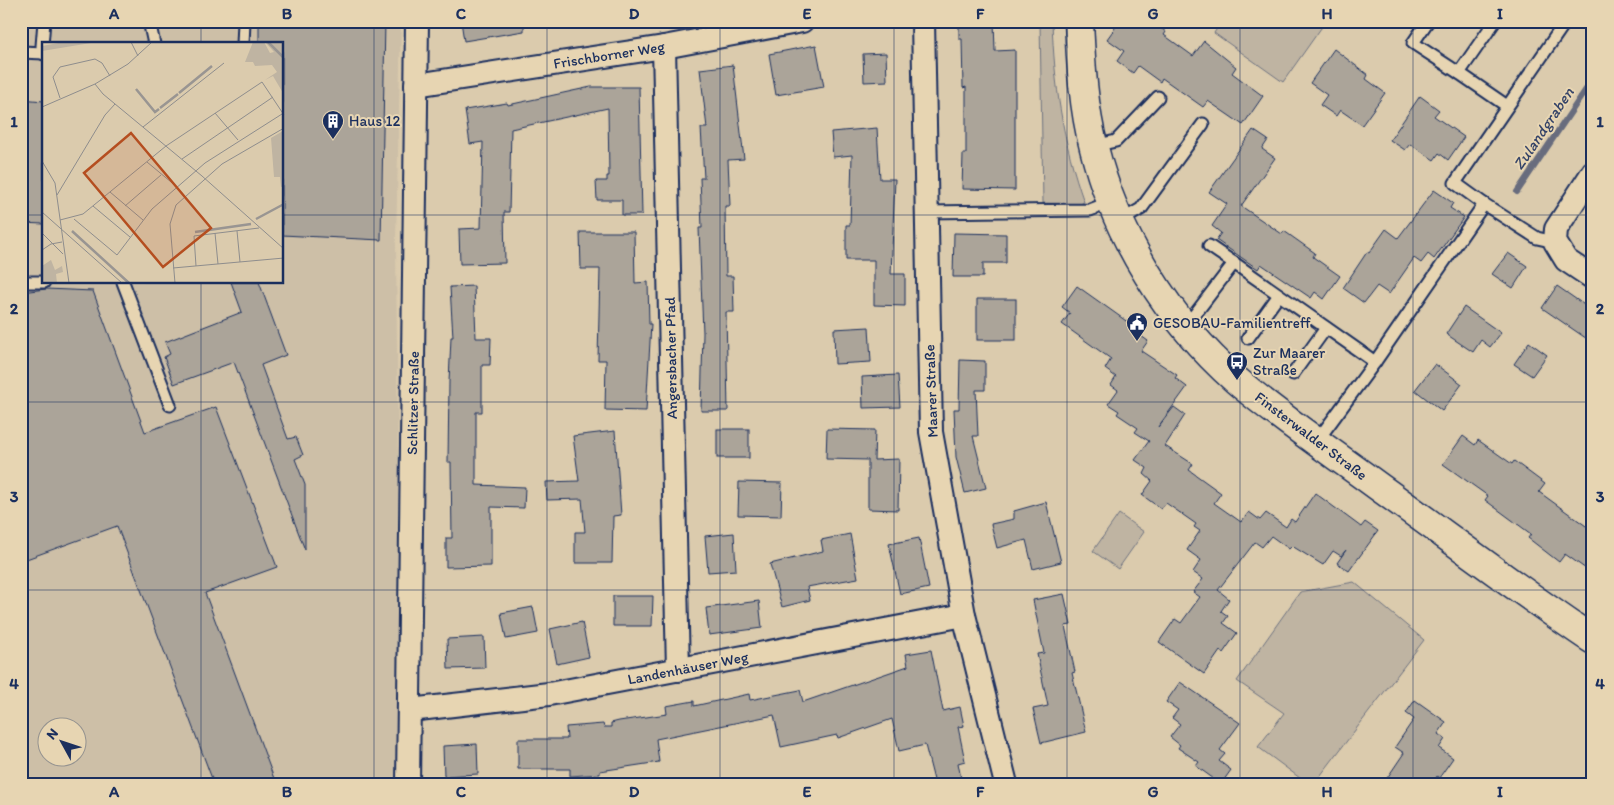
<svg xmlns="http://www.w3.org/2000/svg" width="1614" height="805" viewBox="0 0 1614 805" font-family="Itim,sans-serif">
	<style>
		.built { fill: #cdbfa7; fill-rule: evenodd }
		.green { fill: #bfb4a2; stroke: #6d7280 }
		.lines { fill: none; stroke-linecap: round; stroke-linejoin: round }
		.stream { stroke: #676c7d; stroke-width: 6 }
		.building { fill: #aba499; stroke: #1b2f5e }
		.service-casing { stroke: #1b2f5e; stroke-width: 15 }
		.minor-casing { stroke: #1b2f5e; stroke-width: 26 }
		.tertiary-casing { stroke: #1b2f5e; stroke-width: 31 }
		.service { stroke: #e7d5b2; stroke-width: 11 }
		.minor { stroke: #e7d5b2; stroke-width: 22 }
		.tertiary { stroke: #e7d5b2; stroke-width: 28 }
		.grid { fill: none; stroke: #1b2f5e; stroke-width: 1; stroke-opacity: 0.55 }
		.labels { text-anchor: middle; stroke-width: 4; stroke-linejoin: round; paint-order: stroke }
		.street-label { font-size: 15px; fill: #1b2f5e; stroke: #e7d5b2 }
		.poi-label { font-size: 15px; fill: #1b2f5e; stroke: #e7d5b2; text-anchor: start }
		.water-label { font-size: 16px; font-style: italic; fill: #344368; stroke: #e7d5b2 }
		.inset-river { fill: none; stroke: #999592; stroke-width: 2.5 }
		.inset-road { fill: none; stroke: #8e8d8d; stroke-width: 1 }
		.view { fill: #b54e20; fill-opacity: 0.15; stroke: #b54e20; stroke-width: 2.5 }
		.inset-edge { fill: none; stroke: #1b2f5e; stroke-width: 2.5 }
		.neatline { fill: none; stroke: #1b2f5e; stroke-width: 2 }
		.grid-label { font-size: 16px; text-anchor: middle; font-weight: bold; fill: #1b2f5e }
	</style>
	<rect width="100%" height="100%" fill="#dbcbad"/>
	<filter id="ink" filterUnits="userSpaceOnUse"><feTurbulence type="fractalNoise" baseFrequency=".02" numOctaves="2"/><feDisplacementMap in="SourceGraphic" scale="10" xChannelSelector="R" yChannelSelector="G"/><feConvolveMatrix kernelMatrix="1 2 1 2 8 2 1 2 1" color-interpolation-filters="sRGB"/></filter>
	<g filter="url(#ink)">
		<path class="built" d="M21,21H401L396,241L400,682L397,784H21ZM44,44H282V282H44ZM48,728H78V758H48Z"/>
		<g class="green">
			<path d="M1040,21H1052C1054,84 1063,143 1084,202L1080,204L1043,203Z"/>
			<path d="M1222,21H1326L1283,82L1214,33Z"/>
			<path d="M1119,514L1144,532L1118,569L1093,551Z"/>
			<path d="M1354,582L1424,640L1314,784H1308L1258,747L1284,713L1237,681L1300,592Z"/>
		</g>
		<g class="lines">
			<path class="stream" d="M1517,192L1593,79"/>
		</g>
		<g class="building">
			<path d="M259,21H385L381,240L282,235V44H259Z"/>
			<path d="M461,21H524V31L464,41Z"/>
			<path d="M959,21H994L995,51L1015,50V190L962,189L963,154H966V87L963,88L962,39H959Z"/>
			<path d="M1120,21H1151L1166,32L1164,35L1193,56L1204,41L1236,67L1232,73L1263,96L1243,125L1208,101L1203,107L1162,78L1160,82L1138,66L1133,73L1117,61L1124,51L1107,39Z"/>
			<path d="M816,45L824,87L776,95L769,54Z"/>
			<path d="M1334,49L1368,75L1366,79L1385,93L1362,125L1340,110L1336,116L1320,105L1327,95L1310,83Z"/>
			<path d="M886,53L887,81L864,82L863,54Z"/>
			<path d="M733,65L744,159L728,160L730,206H725L726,276H733L734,312H726L728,411H701L703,333L699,228H702L700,178H704L701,128H707L700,69Z"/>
			<path d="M591,87H639L642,215H622V200H597L596,181H607V176H609L608,108L511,129L509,212H504L505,263L460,264L459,229L481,228L483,142L470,144L465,110L507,103L508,105Z"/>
			<path d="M1420,96L1439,110L1434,116L1464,137L1448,160L1439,153L1434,160L1410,144L1405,150L1390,140Z"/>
			<path d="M21,99L44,101V224L21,223Z"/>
			<path d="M877,128L880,179H895L891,274H905V306L874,305V260H846V225H850L852,155L833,157L831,132Z"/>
			<path d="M1253,130L1268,140L1262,149L1275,158L1241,206L1282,234L1284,231L1315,253L1313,257L1340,276L1324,299L1315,292L1311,298L1261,264L1258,269L1216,240L1221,233L1212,226L1227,204L1209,192Z"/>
			<path d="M1434,190L1453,203L1450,208L1464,217L1434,259L1428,254L1421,263L1414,258L1389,294L1377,286L1364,303L1343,288L1367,252L1369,253L1386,229L1398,238Z"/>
			<path d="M580,232H634L635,283L648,282L649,324H651L646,411L605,410L606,360H598L600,269H581Z"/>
			<path d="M954,233L1006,234V263H983V277H953Z"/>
			<path d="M1508,253L1527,266L1513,288L1492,274Z"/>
			<path d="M231,282H259L286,355L261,365L288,439L296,437L303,455L295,459L305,485V550L234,362L174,384L164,357L170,354L165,342L242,312Z"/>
			<path d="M474,286L476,338H491L490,365H482V412H476V485L525,487L524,508L491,507V566L446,567V538H452L451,462H448L449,382L451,337H453L450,287Z"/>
			<path d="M1077,286L1129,323L1127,326L1148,341L1141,351L1177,375L1175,378L1187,387L1158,427L1174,407L1185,415L1165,446L1193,464L1189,470L1221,493L1214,503L1241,522L1249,512L1260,520L1266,513L1286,527L1291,519L1295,522L1315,493L1361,527L1365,522L1378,531L1349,571L1337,563L1346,550L1341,556L1333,551L1323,565L1292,546L1289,549L1271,536L1262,547L1255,542L1218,590L1229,599L1221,611L1228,616L1223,623L1237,633L1223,653L1220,651L1204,674L1159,642L1175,619L1181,623L1200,597L1193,592L1203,579L1193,572L1201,560L1187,550L1200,531L1194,527L1196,524L1166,503L1161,509L1142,495L1152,481L1144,474L1147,468L1135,460L1149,441L1135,432L1138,428L1117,414L1119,411L1108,404L1118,390L1111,385L1116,377L1105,369L1111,359L1062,324L1070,313L1062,307Z"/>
			<path d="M1557,286L1593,311V343L1542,308Z"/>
			<path d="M46,289L93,291L145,432L216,407L277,567L205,593L276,784H214L117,526L21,561V292Z"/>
			<rect x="977" y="299" width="39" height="41"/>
			<path d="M1464,307L1501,333L1490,347L1481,340L1473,352L1446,334Z"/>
			<path d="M869,327L871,362L835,364L834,329Z"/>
			<path d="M1529,342L1547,355L1532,376L1514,364Z"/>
			<path d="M960,360L985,361V390H976L978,436H973L986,488L965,493L956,457L954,409H959Z"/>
			<path d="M1435,364L1462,384L1442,411L1415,390Z"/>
			<path d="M898,375L900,407L863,408L862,377Z"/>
			<rect x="717" y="429" width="32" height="29"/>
			<path d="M827,429L875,430L874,460L899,459L898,510L868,509V460L826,459Z"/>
			<path d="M615,431L621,515L613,516L612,563H575V532H585L582,499L547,500L546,482L579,481L573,436Z"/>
			<path d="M1463,436L1475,445L1478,440L1512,464L1514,461L1545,484L1539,492L1593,531V574L1565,554L1559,562L1528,538L1531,534L1485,500L1488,496L1443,464Z"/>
			<path d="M739,482L782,483L781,516L738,515Z"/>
			<path d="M1046,502L1061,562L1033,569L1026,540L997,548L991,524L1014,519V511Z"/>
			<path d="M734,533L736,570L708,572L705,536Z"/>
			<path d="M850,534L858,578L807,587L810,600L782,607L770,564L823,551L821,540Z"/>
			<path d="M919,538L929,588L900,594L889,544Z"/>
			<path d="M1064,594L1071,625L1065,626L1075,672L1072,673L1086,732L1041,743L1033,709L1048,706L1037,654L1044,653L1033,600Z"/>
			<path d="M613,596H653L652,626H613Z"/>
			<path d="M759,601L762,628L709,635L706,608Z"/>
			<path d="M533,607L538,633L506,639L501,613Z"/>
			<path d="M582,622L589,657L557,664L550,629Z"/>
			<path d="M484,637L485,668L448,669L447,639Z"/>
			<path d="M931,650L943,711L960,707L964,726L958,727L965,761L958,763L962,784H935L925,745L899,751L892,719L838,738L837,735L781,747L774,715L656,739L659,762L600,771V774L570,776V769H518V739H567L566,727L603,724L604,727H611V723L619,721L667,714L666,706L694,701V706L749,694L750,700L800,690L803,702L908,666L906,654Z"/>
			<path d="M1180,682L1240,723L1220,750L1225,754L1219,761L1231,770L1221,784L1196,766L1199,762L1178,748L1180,745L1170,737L1180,724L1172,718L1178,710L1166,702Z"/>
			<path d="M1415,700L1446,722L1438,734L1445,739L1439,748L1453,758L1439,778L1437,776L1432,784H1383L1404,753L1395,747L1414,719L1406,713Z"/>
			<path d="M477,744L478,774L444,776L443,746Z"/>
		</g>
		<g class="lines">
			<g class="service-casing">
				<g id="service">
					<path d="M149,21L154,44"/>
					<path d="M1428,21L1413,43L1459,73L1495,21"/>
					<path d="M243,44L244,22"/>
					<path d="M21,52L44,53"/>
					<path d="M44,54L42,46L44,21"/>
					<path d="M1459,73L1507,106"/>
					<path d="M1093,146L1116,141L1158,97"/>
					<path d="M1484,204L1455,183L1566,21"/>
					<path d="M926,212L1090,210L1111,202"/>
					<path d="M1120,221L1141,209L1203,124"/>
					<path d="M1209,246L1234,263"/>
					<path d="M21,282H44"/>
					<path d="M123,282L170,405"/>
					<path d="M1186,326L1234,263L1375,362"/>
					<path d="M1248,338L1279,295"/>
					<path d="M1293,374L1326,328"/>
					<path d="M1317,441L1375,362L1484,204L1537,238L1555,242"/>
				</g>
			</g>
			<g class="minor-casing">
				<g id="minor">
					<path d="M923,21L931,432L964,615L1006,784"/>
					<path d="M664,47L678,670"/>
					<path d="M416,85L664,47L802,21"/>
					<path d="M1593,172L1556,229L1555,242L1566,260L1593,278"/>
					<path d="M410,710L549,694L964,615"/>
					<path d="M408,784L417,21"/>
				</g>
			</g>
			<g class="tertiary-casing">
				<path id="tertiary" d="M1079,21C1081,63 1083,107 1094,148C1116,236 1168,320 1236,380C1279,417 1333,453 1379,487C1450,538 1520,591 1593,640"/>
			</g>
			<use href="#service" class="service"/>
			<use href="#minor" class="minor"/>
			<use href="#tertiary" class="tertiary"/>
		</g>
	</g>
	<path class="grid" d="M201,21V44M374,21V784M547,21V784M720,21V784M894,21V784M1067,21V784M1240,21V784M1413,21V784M21,215H44M282,215H1593M201,282V784M21,402H1593M21,590H1593"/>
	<defs>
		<g id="building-pin" transform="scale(1.125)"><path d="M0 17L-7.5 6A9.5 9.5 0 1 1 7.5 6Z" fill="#1b2f5e" stroke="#e7d5b2"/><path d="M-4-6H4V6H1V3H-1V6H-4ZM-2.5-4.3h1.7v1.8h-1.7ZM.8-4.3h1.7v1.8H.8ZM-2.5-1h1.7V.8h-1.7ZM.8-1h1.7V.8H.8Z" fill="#fff"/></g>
		<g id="civic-pin" transform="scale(1.125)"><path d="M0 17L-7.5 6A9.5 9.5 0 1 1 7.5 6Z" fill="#1b2f5e" stroke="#e7d5b2"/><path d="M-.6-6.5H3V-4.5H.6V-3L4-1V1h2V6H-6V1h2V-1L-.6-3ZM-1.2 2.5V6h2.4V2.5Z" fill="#fff"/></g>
		<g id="bus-pin" transform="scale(1.125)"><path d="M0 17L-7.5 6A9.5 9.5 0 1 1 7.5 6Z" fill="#1b2f5e" stroke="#e7d5b2"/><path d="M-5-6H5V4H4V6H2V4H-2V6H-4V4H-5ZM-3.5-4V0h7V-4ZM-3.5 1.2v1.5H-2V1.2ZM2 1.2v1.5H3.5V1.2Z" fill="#fff"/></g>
	</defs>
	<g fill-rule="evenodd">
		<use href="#building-pin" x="333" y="121"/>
		<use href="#civic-pin" x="1137" y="323"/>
		<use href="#bus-pin" x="1237" y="362"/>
	</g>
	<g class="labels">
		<g class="street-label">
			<text transform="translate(609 55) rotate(-9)" y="5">Frischborner Weg</text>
			<text transform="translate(671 358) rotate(-91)" y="5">Angersbacher Pfad</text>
			<text transform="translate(931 391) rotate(-92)" y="5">Maarer Straße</text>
			<text transform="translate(413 403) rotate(-89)" y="5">Schlitzer Straße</text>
			<text transform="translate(1311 436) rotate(37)" y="5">Finsterwalder Straße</text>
			<text transform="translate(688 668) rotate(-11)" y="5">Landenhäuser Weg</text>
		</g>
		<g class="poi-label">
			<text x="349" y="126">Haus 12</text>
			<text x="1153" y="328">GESOBAU-Familientreff</text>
			<text x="1253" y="358">Zur Maarer<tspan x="1253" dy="17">Straße</tspan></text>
		</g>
		<g class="water-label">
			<text transform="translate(1543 128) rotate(-56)" y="6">Zulandgraben</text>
		</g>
	</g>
	<g transform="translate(42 42)">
		<rect width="241" height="241" fill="#dbcbad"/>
		<path d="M22,0H55L0,9V4ZM211,0H222L228,11L232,10L223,0H241V51L231,34L223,38L235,30L230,23L213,24L211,20H203ZM241,89L242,144L239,145L238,135H232L229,96ZM9,218L13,228L20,224L21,230L14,232L15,241H0V224Z" fill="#bfb4a2"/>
		<path class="inset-river" d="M226,0L242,16M94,47L113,70L117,67M137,51L170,24M118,66L136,52M214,177L242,162M30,189L87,241M153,190L209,182"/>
		<path class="inset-road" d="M89,0L96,14M53,42L86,22L110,0M18,56L11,35L18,25L53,17L60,21L68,34M0,65L53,42L61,52L160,134L242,207M173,71L196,98M101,85L182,21M140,117L231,55M0,119L13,141L27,241M105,120L135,145M68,150L101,178M15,153L63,73L73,62M51,164L88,195M83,164L119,133M0,170L80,241M32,177L75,213L110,167L163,121L240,72M18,178L41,172L124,104L220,40L242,73M195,189L198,220M0,191L21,212M173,191L176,222M0,208L9,202L20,200M154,224L152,194L217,186M131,226L242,216M133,241L128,182L134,163L180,122L242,86"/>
		<path class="view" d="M89,91L169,186L121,225L42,131Z"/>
		<rect width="241" height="241" class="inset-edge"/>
	</g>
	<rect width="1614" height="805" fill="none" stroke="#e7d5b2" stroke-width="55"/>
	<g transform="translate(62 742) rotate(310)"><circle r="24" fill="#e7d5b2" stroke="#959390"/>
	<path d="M0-4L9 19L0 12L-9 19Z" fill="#1b2f5e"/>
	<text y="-8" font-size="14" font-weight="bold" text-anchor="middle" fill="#1b2f5e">N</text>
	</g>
	<rect x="28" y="28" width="1558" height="750" class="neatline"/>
	<g class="grid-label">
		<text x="114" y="19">A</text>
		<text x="287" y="19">B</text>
		<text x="461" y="19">C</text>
		<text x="634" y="19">D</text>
		<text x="807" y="19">E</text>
		<text x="980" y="19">F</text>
		<text x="1153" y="19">G</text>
		<text x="1327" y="19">H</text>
		<text x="1500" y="19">I</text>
		<text x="14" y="127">1</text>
		<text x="1600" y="127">1</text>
		<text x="14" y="314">2</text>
		<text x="1600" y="314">2</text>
		<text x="14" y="502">3</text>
		<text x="1600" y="502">3</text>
		<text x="14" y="689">4</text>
		<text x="1600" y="689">4</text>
		<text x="114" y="797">A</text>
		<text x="287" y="797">B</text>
		<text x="461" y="797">C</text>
		<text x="634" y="797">D</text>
		<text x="807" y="797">E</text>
		<text x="980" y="797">F</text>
		<text x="1153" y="797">G</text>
		<text x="1327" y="797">H</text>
		<text x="1500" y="797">I</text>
	</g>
</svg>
